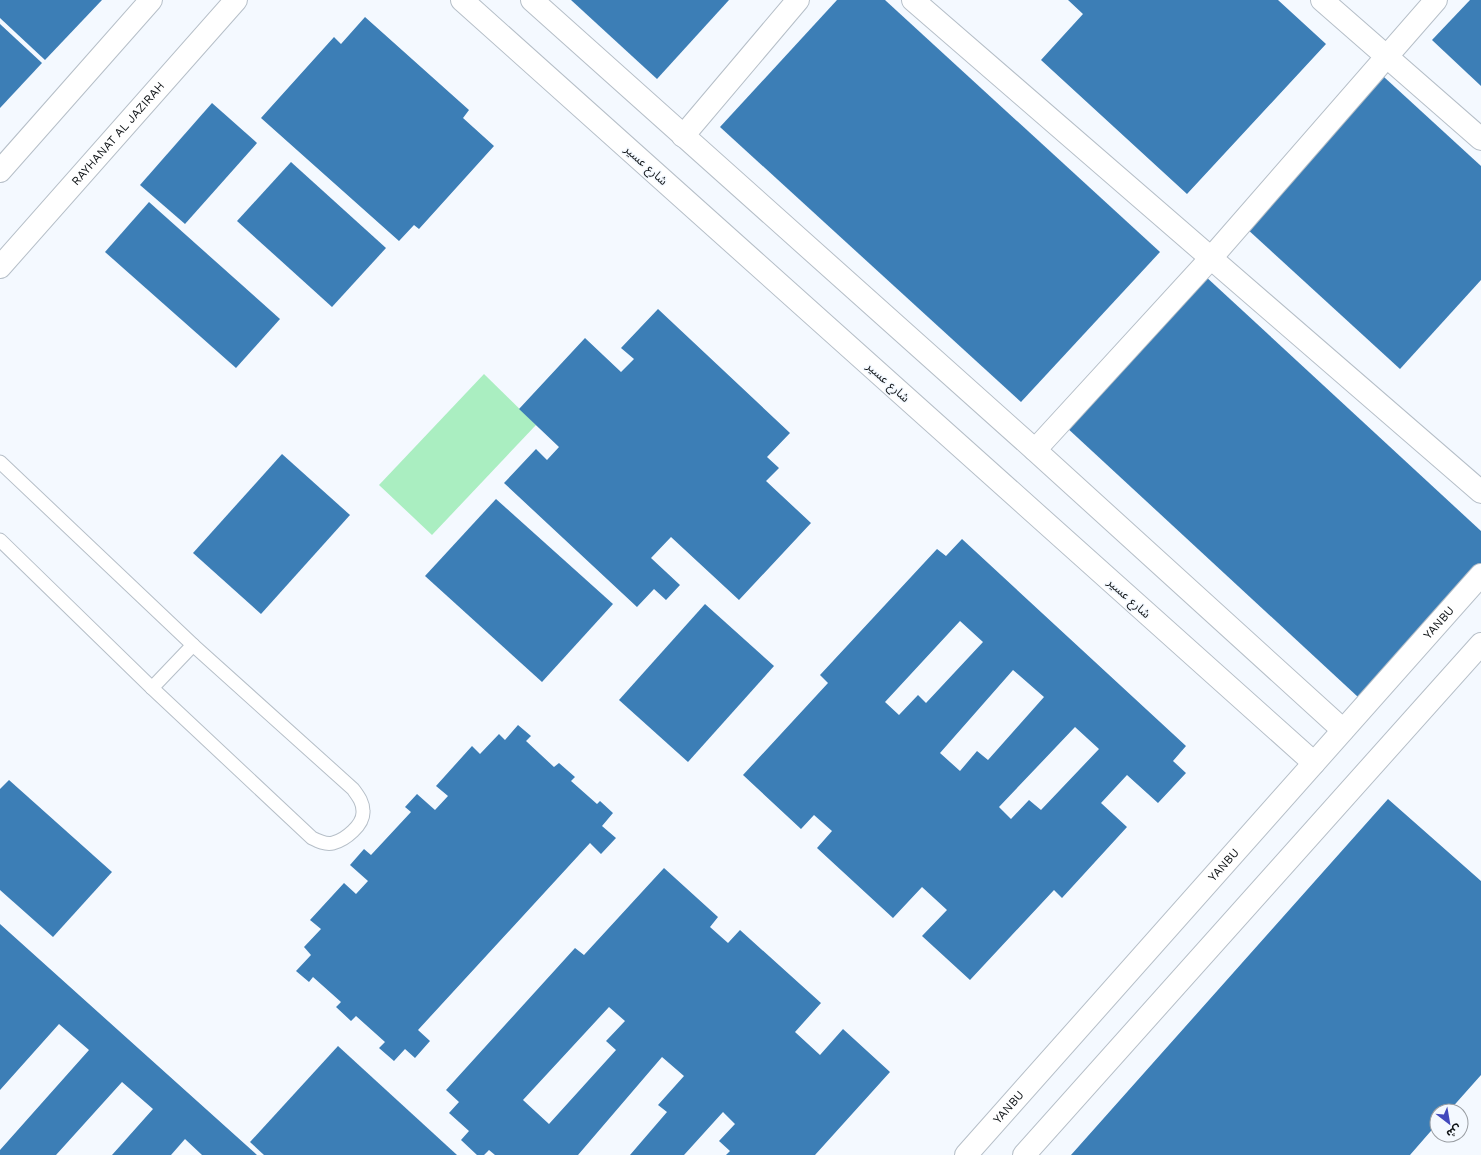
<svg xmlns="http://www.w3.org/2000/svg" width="1481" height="1155" viewBox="0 0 1481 1155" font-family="'Work Sans','Noto Sans Arabic',sans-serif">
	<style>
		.green { fill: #aaeec1 }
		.building { fill: #3c7eb6; fill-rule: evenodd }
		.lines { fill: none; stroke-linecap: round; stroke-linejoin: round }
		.lane-casing { stroke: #b6bfc8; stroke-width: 15 }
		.street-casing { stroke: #b6bfc8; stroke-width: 24 }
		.lane { stroke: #fff; stroke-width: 13 }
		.street { stroke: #fff; stroke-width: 22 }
		.labels { text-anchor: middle; stroke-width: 3; stroke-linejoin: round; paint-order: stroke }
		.street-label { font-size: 12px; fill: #101417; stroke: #f4f9ff }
	</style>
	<rect width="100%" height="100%" fill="#f4f9ff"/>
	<path class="green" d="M484,374L536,425L432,535L379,485Z"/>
	<g class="building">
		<path d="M0,0H102L45,60L0,18Z"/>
		<path d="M571,0H729L657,79Z"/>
		<path d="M837,0H885L1160,252L1021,402L720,127Z"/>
		<path d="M1068,0H1278L1326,44L1187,194L1041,60L1083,14Z"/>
		<path d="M1470,0H1481V86L1432,40Z"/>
		<path d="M365,17L469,110L463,118L494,146L419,229L414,225L399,241L261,118L334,37L341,44Z"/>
		<path d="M0,24L42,63L0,108Z"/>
		<path d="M1384,77L1481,166V280L1400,369L1246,228Z"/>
		<path d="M212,103L257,143L185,224L140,185Z"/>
		<path d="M291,162L386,248L332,307L237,221Z"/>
		<path d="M149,202L280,319L236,368L105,252Z"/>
		<path d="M1204,275L1481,531V564L1358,697L1065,426Z"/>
		<path d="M658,309L790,433L767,457L779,468L766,481L811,523L739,600L671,537L651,558L680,585L666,600L654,589L637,607L504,483L536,449L547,460L559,447L519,409L585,338L621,372L634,359L621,348Z"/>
		<path d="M282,454L350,515L261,614L193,553Z"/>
		<path d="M496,499L613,604L542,682L425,576Z"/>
		<path d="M962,539L1186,746L1173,761L1186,773L1158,803L1127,775L1101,803L1127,827L1062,898L1054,890L970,980L922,936L947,910L922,887L893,918L817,848L832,831L814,815L801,829L743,775L828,683L820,675L937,549L946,556ZM960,621L983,642L926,703L918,695L899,715L885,702ZM1013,670L1044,697L988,760L977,751L960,771L940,753ZM1075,727L1099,749L1041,810L1029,800L1011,819L999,807Z"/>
		<path d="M705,604L774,666L688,762L619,700Z"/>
		<path d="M518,725L531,736L526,741L554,767L559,763L575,777L571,781L597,804L600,801L613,813L602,826L616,838L601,854L590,843L418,1030L430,1041L415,1058L405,1049L394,1061L379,1048L385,1042L356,1016L351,1021L336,1007L341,1002L313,977L309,982L296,971L311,955L304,947L321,929L310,920L344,883L356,894L368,881L350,865L364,849L371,855L411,812L405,807L417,794L435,810L448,796L436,786L472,746L480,754L499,734L505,740Z"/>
		<path d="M9,780L112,872L53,937L0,890V789Z"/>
		<path d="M1388,799L1481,881V1075L1449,1111H1437V1124L1410,1155H1071Z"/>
		<path d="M664,868L718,917L710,927L728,943L740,930L821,1003L795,1032L820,1055L843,1029L890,1072L815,1155H726L730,1151L719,1141L735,1124L723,1112L684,1155H630L667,1112L658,1105L684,1076L662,1057L578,1155H495L489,1150L484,1155H477L461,1140L469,1131L449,1113L459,1102L446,1090L575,948L584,955ZM609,1007L625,1021L606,1041L616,1050L549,1124L523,1100Z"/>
		<path d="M0,924L257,1155H202L185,1139L171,1155H112L153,1109L122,1082L56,1155H0V1150L89,1050L59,1024L0,1090Z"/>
		<path d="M338,1046L457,1155H264L250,1142Z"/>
	</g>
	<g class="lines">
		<g class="lane-casing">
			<g id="lane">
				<path d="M0,462L193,645L353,789C358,796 363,802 363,811C364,825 345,840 333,843C326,845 318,841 312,838L152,688L0,540"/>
				<path d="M152,688L193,645"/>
			</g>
		</g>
		<g class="street-casing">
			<g id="street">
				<path d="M462,0L1314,763"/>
				<path d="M532,0L1035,450L1343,730"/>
				<path d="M913,0L1481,492"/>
				<path d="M1322,0L1481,139"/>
				<path d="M683,136L798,0"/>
				<path d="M0,171L151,0"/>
				<path id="s1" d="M0,267L236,0"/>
				<path d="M1035,450L1211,258L1436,0"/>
				<path id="s2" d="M966,1155L1481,575"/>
				<path d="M1024,1155L1481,644"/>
			</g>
		</g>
		<use href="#lane" class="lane"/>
		<use href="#street" class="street"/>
	</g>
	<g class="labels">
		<g class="street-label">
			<text dy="4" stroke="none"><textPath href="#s1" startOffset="178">RAYHANAT AL JAZIRAH</textPath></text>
			<text transform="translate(646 165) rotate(42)" y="4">شارع عسير</text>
			<text transform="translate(888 382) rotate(42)" y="4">شارع عسير</text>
			<text transform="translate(1129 598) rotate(42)" y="4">شارع عسير</text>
			<text dy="4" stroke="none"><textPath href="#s2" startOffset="712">YANBU</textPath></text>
			<text dy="4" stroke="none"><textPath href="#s2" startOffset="388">YANBU</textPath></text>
			<text dy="4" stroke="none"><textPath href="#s2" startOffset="64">YANBU</textPath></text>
		</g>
	</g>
	<g transform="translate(1449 1123) rotate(149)"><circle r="19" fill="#f4f9ff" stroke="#999da2"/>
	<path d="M0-3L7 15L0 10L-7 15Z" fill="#4249bd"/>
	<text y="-6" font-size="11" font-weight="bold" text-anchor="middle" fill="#101417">ش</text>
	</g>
</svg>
